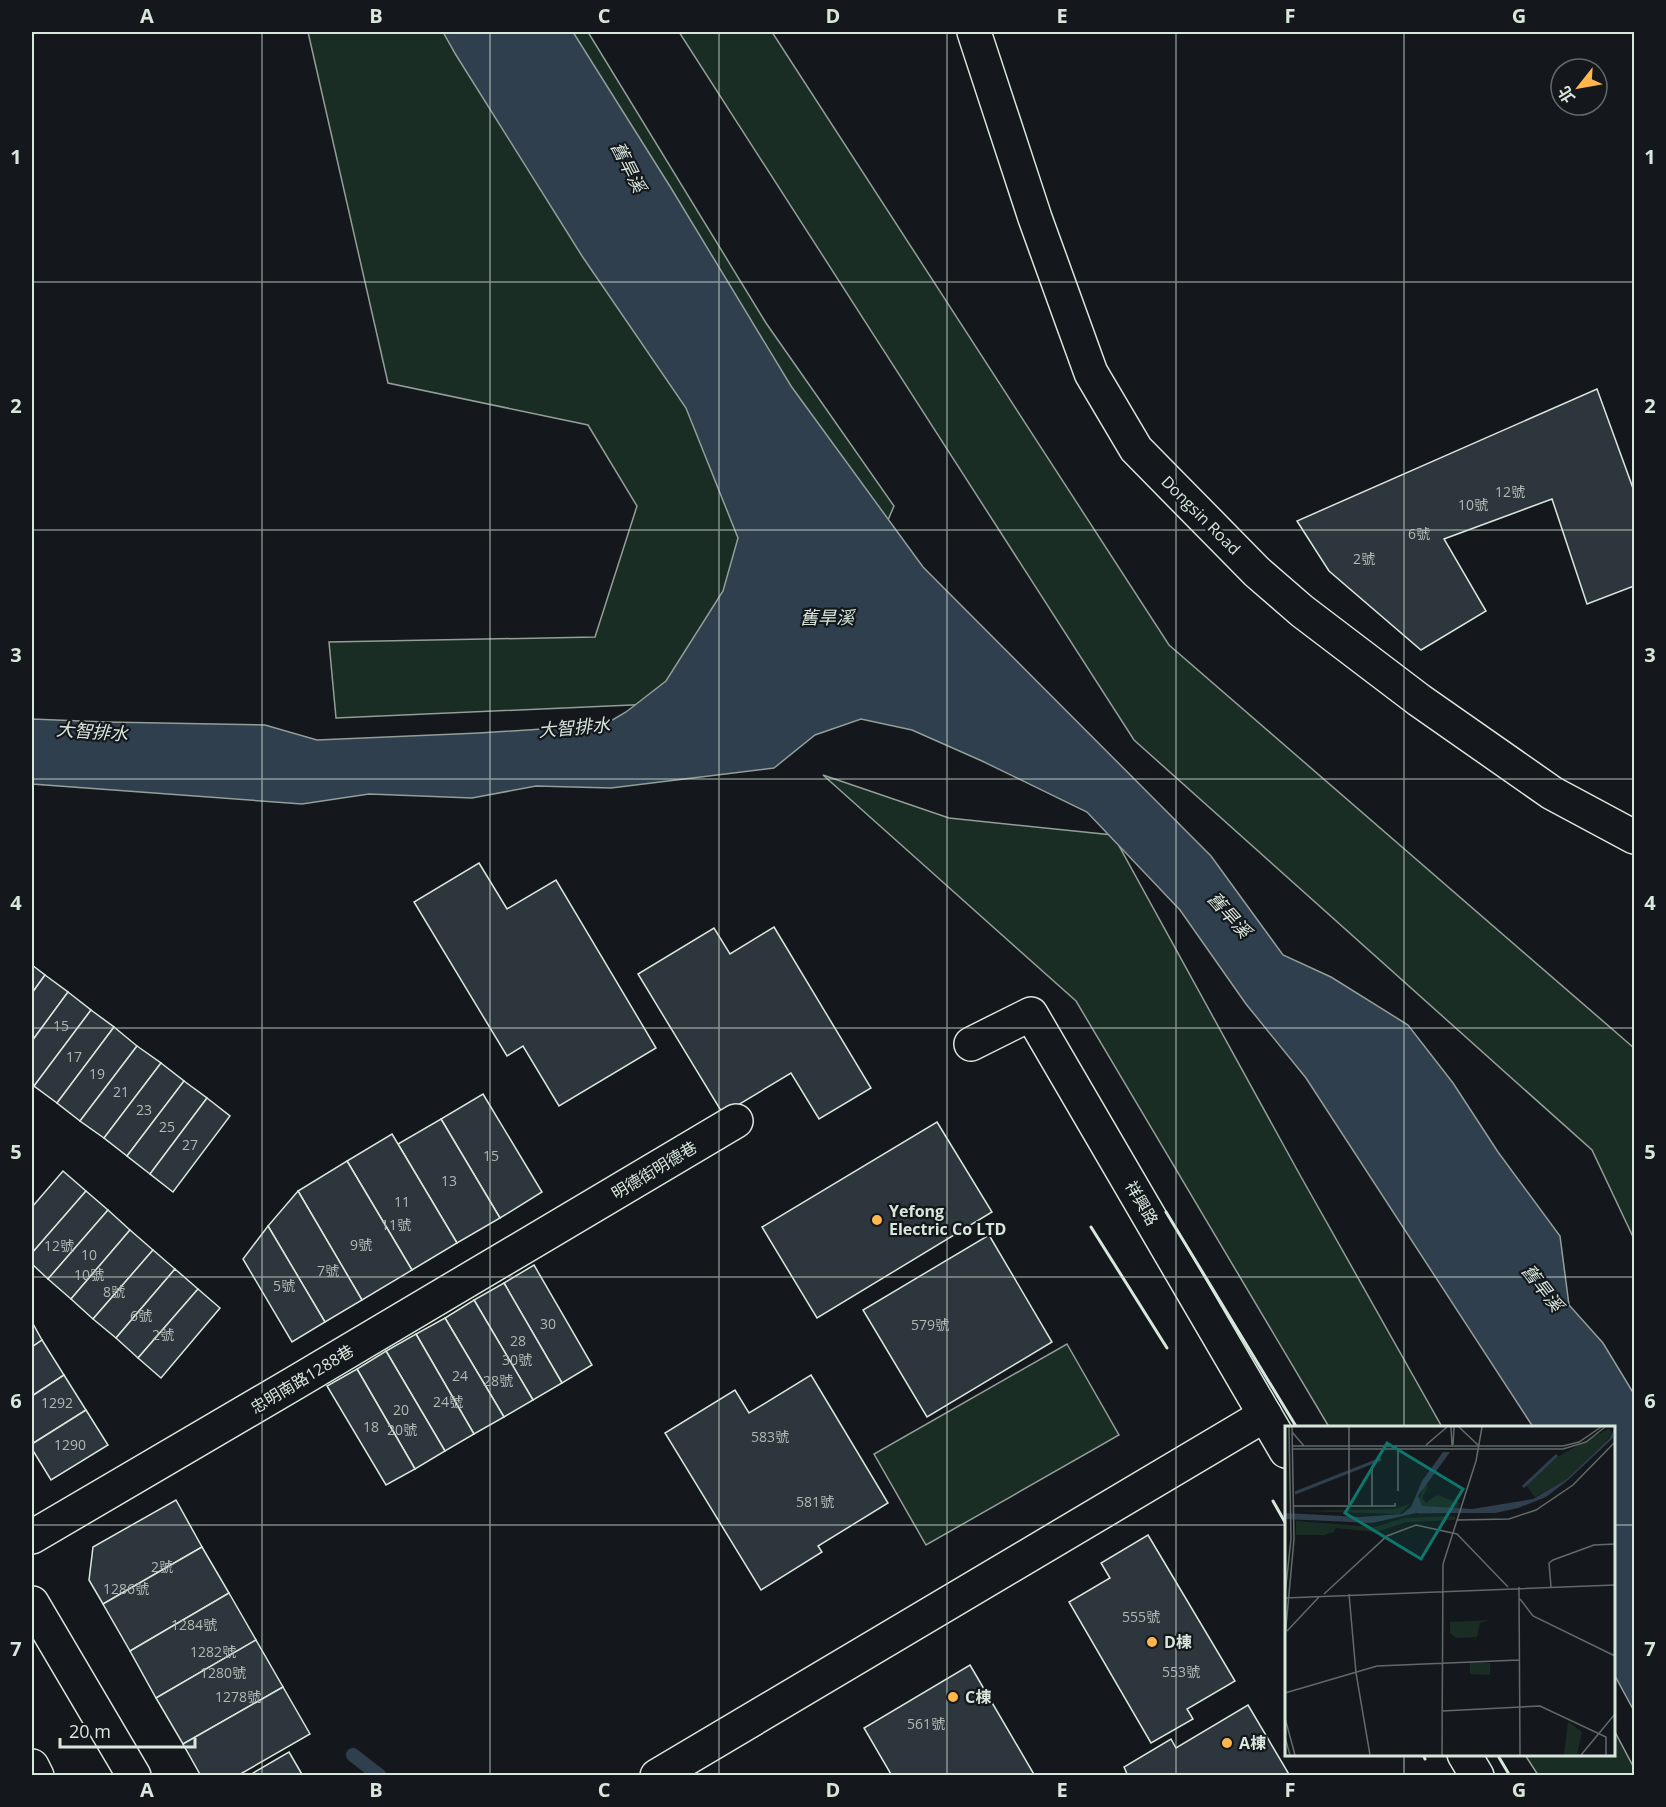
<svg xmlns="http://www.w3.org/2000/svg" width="1666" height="1807" viewBox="0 0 1666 1807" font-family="'Open Sans','Noto Sans TC',sans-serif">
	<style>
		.green { fill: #1a2d24; stroke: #939e99; stroke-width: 1.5 }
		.water { fill: #2f3f4d; stroke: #939e99; stroke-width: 1.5 }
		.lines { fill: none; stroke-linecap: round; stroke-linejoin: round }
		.stream { stroke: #2f3f4d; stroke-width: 14 }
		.building { fill: #2c363c; stroke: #d8e6dc; stroke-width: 1.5 }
		.minor-casing { stroke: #d8e6dc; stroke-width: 36 }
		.minor { stroke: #14181c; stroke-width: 33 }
		.wall { stroke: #d8e6dc; stroke-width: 3 }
		.grid { fill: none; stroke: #d8e6dc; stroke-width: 1.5; stroke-opacity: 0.55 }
		.poi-dot { fill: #ffb74d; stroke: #14181c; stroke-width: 2 }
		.labels { text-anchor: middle; stroke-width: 4.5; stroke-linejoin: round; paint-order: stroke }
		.number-label { font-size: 14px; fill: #adbab4 }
		.street-label { font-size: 16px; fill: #d8e6dc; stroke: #14181c }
		.poi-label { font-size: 16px; font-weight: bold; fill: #d8e6dc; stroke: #14181c; text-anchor: start }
		.water-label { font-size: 18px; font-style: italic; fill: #d8e6dc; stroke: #14181c }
		.inset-river { fill: none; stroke: #2f3f4d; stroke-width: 3 }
		.inset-road { fill: none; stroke: #626a69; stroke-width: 1.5 }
		.view { fill: #0f766e; fill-opacity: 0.15; stroke: #0f766e; stroke-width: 3 }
		.inset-edge { fill: none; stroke: #d8e6dc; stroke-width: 3 }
		.neatline { fill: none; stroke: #d8e6dc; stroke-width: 2 }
		.grid-label { font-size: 20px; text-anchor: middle; font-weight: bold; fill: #d8e6dc }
	</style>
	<rect width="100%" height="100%" fill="#14181c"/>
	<g class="green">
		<path d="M308,32H588L766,323L894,506L829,657L654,704L336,718L329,642L595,637L637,506L588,425L388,383Z"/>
		<path d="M679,32H772L1169,645L1634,1048V1239L1592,1150L1134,740Z"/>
		<path d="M823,775L949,818L1113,835L1300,1175L1442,1427H1329L1076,1001Z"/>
		<path d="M1067,1344L1119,1435L926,1545L874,1454Z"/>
		<path d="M1614,1730L1634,1768V1775H1538L1525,1755L1614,1754Z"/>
	</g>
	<path class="water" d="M443,32H573L671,188L791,386L923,567L1211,856L1283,955L1331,977L1408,1025L1453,1083L1498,1152L1560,1236L1569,1305L1603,1343L1634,1394V1711L1614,1674V1428L1533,1427L1306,1078L1246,1004L1180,910L1087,812L982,761L912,730L861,719L815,735L774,768L611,788L536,786L472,798L369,794L302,804L32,784V719L106,722L265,725L317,740L479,733L604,725L626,712L666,681L723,591L738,538L686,408L582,256L456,55Z"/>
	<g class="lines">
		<path class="stream" d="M353,1755L380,1776"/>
	</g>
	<g class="building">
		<path d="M1597,389L1634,491V586L1587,604L1552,499L1444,539L1486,611L1421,650L1329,571L1297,521Z"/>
		<path d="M479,863L507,909L556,880L656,1048L559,1106L523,1046L507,1056L414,902Z"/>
		<path d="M774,927L871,1088L819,1119L791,1073L723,1114L638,974L714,928L730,954Z"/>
		<path d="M32,965L45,975L32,993Z"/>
		<path d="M45,975L68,992L32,1041V993Z"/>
		<path d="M68,992L91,1010L34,1086L32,1084V1041Z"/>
		<path d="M91,1010L114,1027L57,1103L34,1086Z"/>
		<path d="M114,1027L137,1046L80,1121L57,1103Z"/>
		<path d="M137,1046L161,1063L104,1138L80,1121Z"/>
		<path d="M161,1063L184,1081L127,1156L104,1138Z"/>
		<path d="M184,1081L207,1098L150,1174L127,1156Z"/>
		<path d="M483,1094L542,1192L500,1218L441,1119Z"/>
		<path d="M207,1098L230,1116L173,1192L150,1174Z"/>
		<path d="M441,1119L500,1218L457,1243L398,1144Z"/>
		<path d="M937,1122L992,1212L817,1318L762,1227Z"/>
		<path d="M392,1134L457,1243L412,1270L347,1161Z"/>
		<path d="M347,1161L412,1270L362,1300L298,1191Z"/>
		<path d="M63,1171L86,1191L32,1253V1207Z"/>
		<path d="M86,1191L108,1210L48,1279L32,1264V1253Z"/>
		<path d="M298,1191L362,1300L325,1322L268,1226Z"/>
		<path d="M108,1210L130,1230L71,1299L48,1279Z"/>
		<path d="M268,1226L325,1322L292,1342L243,1259Z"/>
		<path d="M130,1230L153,1250L93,1319L71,1299Z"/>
		<path d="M989,1235L1052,1342L927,1417L863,1310Z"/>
		<path d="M153,1250L175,1269L116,1338L93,1319Z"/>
		<path d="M534,1265L592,1365L562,1383L504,1283Z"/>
		<path d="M175,1269L198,1289L138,1358L116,1338Z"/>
		<path d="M504,1283L562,1383L533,1400L474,1300Z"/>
		<path d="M198,1289L220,1308L161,1378L138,1358Z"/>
		<path d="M474,1300L533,1400L504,1417L445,1318Z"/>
		<path d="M445,1318L504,1417L474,1434L416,1334Z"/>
		<path d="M32,1322L42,1340L32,1347Z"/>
		<path d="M416,1334L474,1434L445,1451L386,1351Z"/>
		<path d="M42,1340L64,1375L32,1396V1347Z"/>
		<path d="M386,1351L445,1451L415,1469L357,1369Z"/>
		<path d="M357,1369L415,1469L386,1485L327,1386Z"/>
		<path d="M64,1375L86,1410L32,1444V1396Z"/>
		<path d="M811,1375L888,1503L818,1546L822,1552L761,1590L665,1433L735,1390L749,1413Z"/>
		<path d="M86,1410L108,1445L51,1480L32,1449V1444Z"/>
		<path d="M176,1500L202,1547L103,1604L89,1580L93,1547Z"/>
		<path d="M1148,1535L1235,1681L1187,1709L1193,1719L1151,1743L1069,1602L1110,1578L1101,1563Z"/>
		<path d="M202,1547L229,1593L130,1651L103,1604Z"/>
		<path d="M229,1593L256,1640L156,1698L130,1651Z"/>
		<path d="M256,1640L283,1687L183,1744L156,1698Z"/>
		<path d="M970,1665L1035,1776H892L864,1728Z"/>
		<path d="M283,1687L310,1734L237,1776H201L183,1744Z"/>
		<path d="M1248,1705L1290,1776H1128L1124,1767L1171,1739L1176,1748Z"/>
		<path d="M289,1752L303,1776H248Z"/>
	</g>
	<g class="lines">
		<g class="minor-casing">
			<g id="minor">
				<path d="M974,32L1035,218L1091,373L1136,449L1257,572L1302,611L1419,700L1552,793L1634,837"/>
				<path d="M971,1044L1031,1014L1286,1451"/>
				<path d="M32,1537L298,1381L736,1121"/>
				<path d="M32,1603L134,1776"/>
				<path d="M1464,1754L1477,1776"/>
				<path d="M32,1766L37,1776"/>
				<path d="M657,1776L1265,1415"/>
			</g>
		</g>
		<use href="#minor" class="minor"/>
		<g class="wall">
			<path d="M1166,1212L1297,1428"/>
			<path d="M1091,1227L1167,1348"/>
			<path d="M1273,1501L1286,1524"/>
			<path d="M1423,1754L1425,1759"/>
			<path d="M1497,1754L1510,1776"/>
		</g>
	</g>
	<path class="grid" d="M262,32V1776M490,32V1776M719,32V1776M947,32V1776M1176,32V1776M1404,32V1428M32,282H1634M32,530H1634M32,779H1634M32,1028H1634M32,1277H1634M32,1525H1286M1614,1525H1634M1404,1754V1776"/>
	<g class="poi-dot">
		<circle cx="877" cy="1220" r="6"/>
		<circle cx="1152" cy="1642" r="6"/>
		<circle cx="953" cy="1697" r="6"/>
		<circle cx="1227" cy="1743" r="6"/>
	</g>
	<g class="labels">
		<g class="number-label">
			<text x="1510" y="497">12號</text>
			<text x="1473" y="510">10號</text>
			<text x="1419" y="539">6號</text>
			<text x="1364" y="564">2號</text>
			<text x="61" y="1031">15</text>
			<text x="74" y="1062">17</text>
			<text x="97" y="1079">19</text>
			<text x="121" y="1097">21</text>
			<text x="144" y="1115">23</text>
			<text x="167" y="1132">25</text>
			<text x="190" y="1150">27</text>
			<text x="491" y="1161">15</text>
			<text x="449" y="1186">13</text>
			<text x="402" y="1207">11</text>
			<text x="396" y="1230">11號</text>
			<text x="361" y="1250">9號</text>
			<text x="59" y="1251">12號</text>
			<text x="89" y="1260">10</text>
			<text x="328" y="1276">7號</text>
			<text x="89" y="1280">10號</text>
			<text x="284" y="1291">5號</text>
			<text x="114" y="1297">8號</text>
			<text x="141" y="1321">6號</text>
			<text x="548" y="1329">30</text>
			<text x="930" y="1330">579號</text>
			<text x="163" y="1340">2號</text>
			<text x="518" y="1346">28</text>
			<text x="517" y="1365">30號</text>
			<text x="460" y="1381">24</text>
			<text x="498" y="1386">28號</text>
			<text x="448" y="1407">24號</text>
			<text x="57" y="1408">1292</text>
			<text x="401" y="1415">20</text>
			<text x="371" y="1432">18</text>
			<text x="402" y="1435">20號</text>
			<text x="770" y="1442">583號</text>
			<text x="70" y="1450">1290</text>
			<text x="815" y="1507">581號</text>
			<text x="162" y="1572">2號</text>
			<text x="126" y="1594">1286號</text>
			<text x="1141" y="1622">555號</text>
			<text x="194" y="1630">1284號</text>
			<text x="213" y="1657">1282號</text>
			<text x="1181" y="1677">553號</text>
			<text x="223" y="1678">1280號</text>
			<text x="238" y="1702">1278號</text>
			<text x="926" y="1729">561號</text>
		</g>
		<g class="street-label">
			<text transform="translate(1201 515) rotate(45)" y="6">Dongsin Road</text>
			<text transform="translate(654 1170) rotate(-31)" y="6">明德街明德巷</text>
			<text transform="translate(1142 1203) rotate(60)" y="6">祥興路</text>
			<text transform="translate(302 1379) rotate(-31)" y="6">忠明南路1288巷</text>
		</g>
		<g class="poi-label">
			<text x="889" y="1217">Yefong<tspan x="889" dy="18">Electric Co LTD</tspan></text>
			<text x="1164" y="1648">D棟</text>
			<text x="965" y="1703">C棟</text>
			<text x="1239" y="1749">A棟</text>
		</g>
		<g class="water-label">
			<text transform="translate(628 167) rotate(63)" y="6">舊旱溪</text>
			<text x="827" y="624">舊旱溪</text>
			<text transform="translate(574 728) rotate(-5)" y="6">大智排水</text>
			<text transform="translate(92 732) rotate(4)" y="6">大智排水</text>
			<text transform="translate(1229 915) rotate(48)" y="6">舊旱溪</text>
			<text transform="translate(1542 1288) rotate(52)" y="6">舊旱溪</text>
		</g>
	</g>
	<g transform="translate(1285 1426)">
		<rect width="330" height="330" fill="#14181c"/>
		<path d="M323,3L327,6L321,16L282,53L250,71L241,59L261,37ZM140,59L143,60L137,72L141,77L152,69L175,77L171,87L134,88L130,81ZM125,78L115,88L12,85L109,83ZM170,90V94L122,96L91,106L51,102L49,106L39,109H11V95L90,101L119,92ZM204,194L195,197L192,211L171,212L165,207V196ZM185,236L205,237V249L185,248ZM283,296L297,306L292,329H279Z" fill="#1a2d24"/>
		<path d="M330,2L328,12L283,54L261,71L233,82L210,87H131L87,97L0,93V87L75,91L117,88L126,81L137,55L158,26H165L133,70L137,80L187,83L248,73L282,53L324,13Z" fill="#2f3f4d"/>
		<path class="inset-river" d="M238,61L272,29M10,67L96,33"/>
		<path class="inset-road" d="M64,1V80M166,1L167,19M174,1L193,19M7,6L19,20M141,19L162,1M168,19L169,1M8,20H278L294,16L316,1M8,23H278L301,16L320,1M113,65V24M9,80H110V77M87,80V40M172,94L224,93L251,84L288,59L330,16M234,161L235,329M266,161L264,137L268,134L309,119L330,118M39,168L102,110L131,99L172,108L223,161M64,168L71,247L85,329M0,169L6,113L4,1M0,172L330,159M235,173L248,190L330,230M2,205L34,171M0,212L9,113L7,1M0,267L92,240L234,234M157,285L255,280L321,311V329M0,292L10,329M0,311L5,329M157,329L158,138L191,35L197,1M296,329L330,288"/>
		<path class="view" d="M102,17L178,63L136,133L60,87Z"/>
		<rect width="330" height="330" class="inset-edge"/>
	</g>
	<rect width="1666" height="1807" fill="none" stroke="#14181c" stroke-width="66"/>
	<g transform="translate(1579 87) rotate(239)"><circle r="28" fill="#14181c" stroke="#626a69" stroke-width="1.5"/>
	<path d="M0-4.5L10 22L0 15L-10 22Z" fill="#ffb74d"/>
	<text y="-9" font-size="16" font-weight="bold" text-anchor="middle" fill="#d8e6dc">北</text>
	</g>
	<path d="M60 1738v9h135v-9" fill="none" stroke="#d8e6dc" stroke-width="3"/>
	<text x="69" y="1738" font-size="18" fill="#d8e6dc" stroke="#14181c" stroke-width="4.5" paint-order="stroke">20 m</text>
	<rect x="33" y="33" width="1600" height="1741" class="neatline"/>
	<g class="grid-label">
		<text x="147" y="23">A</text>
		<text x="376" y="23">B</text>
		<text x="604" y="23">C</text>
		<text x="833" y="23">D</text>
		<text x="1062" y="23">E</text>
		<text x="1290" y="23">F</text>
		<text x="1519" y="23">G</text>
		<text x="16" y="164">1</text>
		<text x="1650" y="164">1</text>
		<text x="16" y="413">2</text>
		<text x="1650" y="413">2</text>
		<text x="16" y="662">3</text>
		<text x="1650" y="662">3</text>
		<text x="16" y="910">4</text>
		<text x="1650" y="910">4</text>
		<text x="16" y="1159">5</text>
		<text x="1650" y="1159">5</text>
		<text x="16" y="1408">6</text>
		<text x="1650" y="1408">6</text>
		<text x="16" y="1656">7</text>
		<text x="1650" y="1656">7</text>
		<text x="147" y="1797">A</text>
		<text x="376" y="1797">B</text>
		<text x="604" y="1797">C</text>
		<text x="833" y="1797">D</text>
		<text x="1062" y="1797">E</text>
		<text x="1290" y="1797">F</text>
		<text x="1519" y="1797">G</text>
	</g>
</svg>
